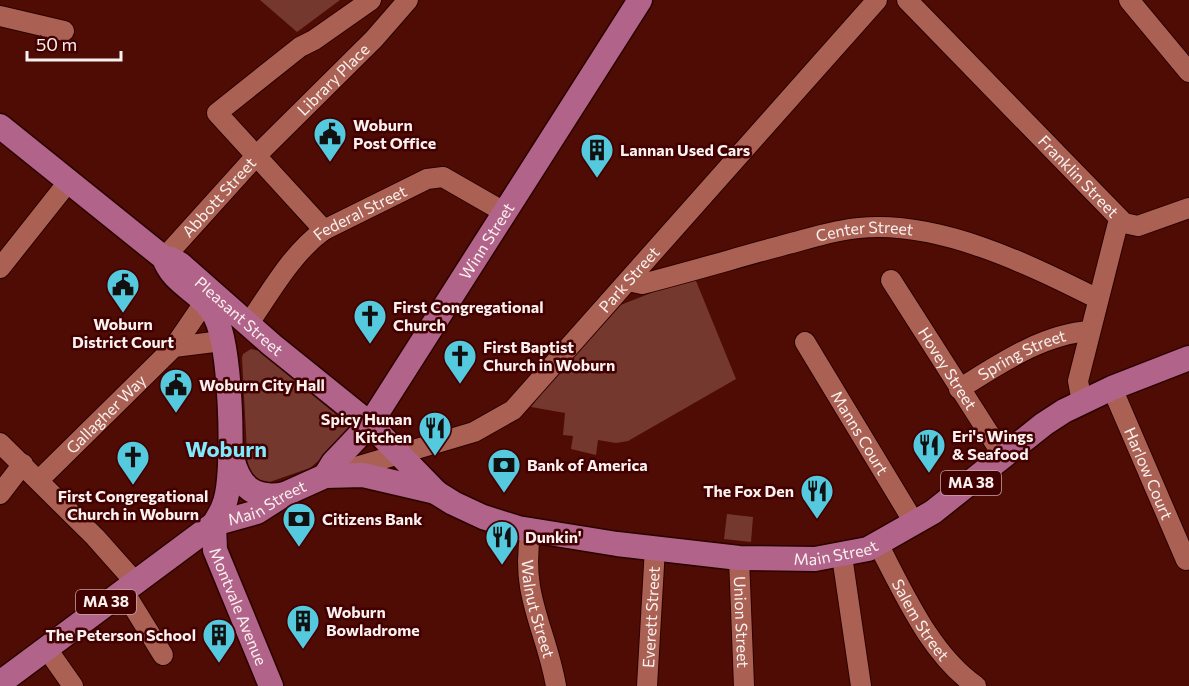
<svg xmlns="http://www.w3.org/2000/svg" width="1189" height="686" viewBox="0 0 1189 686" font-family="Commissioner,sans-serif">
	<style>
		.green { fill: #74382e }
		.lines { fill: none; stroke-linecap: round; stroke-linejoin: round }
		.minor-casing { stroke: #2b0000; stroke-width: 22 }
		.major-casing { stroke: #2b0000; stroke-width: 27 }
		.minor { stroke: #aa6154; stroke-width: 20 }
		.major { stroke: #b2638a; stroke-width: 24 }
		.labels { text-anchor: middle; stroke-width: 5; stroke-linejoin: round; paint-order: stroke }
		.shield { fill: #420000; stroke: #c2a9a7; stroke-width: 1.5 }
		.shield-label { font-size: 15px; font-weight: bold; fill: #f9f1ef }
		.street-label { font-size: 16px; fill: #f9f1ef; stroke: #420000 }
		.poi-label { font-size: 16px; font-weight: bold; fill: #f9f1ef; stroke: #420000; text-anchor: start }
		.district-label { font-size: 22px; font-weight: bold; fill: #81e9fc; stroke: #420000 }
	</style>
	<rect width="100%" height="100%" fill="#4e0c05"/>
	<g class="green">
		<path d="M260,0H340L297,32Z"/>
		<path d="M694,276L736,379L628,441L616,443L598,440L596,455L571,449L573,436L563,435L565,413L531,407L560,369L618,306Z"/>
		<path d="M251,349L260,351L350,426L347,437L310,468L261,485L248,471L242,358L243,354Z"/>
		<path d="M727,514L753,517L751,542L724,539Z"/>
	</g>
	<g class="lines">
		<g class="minor-casing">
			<g id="minor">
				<path id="s1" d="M907,0L1124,223L1138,226L1189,208"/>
				<path d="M1129,0L1189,72"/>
				<path d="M0,16L64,31"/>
				<path d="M324,230L217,113L300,47L314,40L371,0"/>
				<path id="s2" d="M164,258L256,156L374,39L408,0"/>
				<path d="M0,268L69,181"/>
				<path id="s3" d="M891,280L1004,457"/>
				<path id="s4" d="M628,281L642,284C689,272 736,258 784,245C808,239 834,230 859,228C939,220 1028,264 1098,299"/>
				<path id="s5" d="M249,323C272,290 292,253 324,230L427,179L443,177L504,212"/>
				<path id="s6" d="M805,342L915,524"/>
				<path d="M174,347L204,303"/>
				<path id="s7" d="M1112,388L1186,560"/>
				<path id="s8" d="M959,389C998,365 1042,334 1090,331"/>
				<path d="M1082,402L1078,381L1119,219"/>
				<path d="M0,443L95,537L135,582"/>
				<path id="s9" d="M342,471L474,432L513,410L877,0"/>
				<path id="s10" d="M39,480L174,347L222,341"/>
				<path d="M0,494L23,464"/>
				<path id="s11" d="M531,530C519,594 546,628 556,686"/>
				<path id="s12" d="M878,544C904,593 930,654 976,686"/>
				<path d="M842,556L861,686"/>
				<path id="s13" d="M739,558L744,686"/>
				<path d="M123,590L163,655"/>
				<path d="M47,649L73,686"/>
				<path id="s14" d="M647,686L655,548"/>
			</g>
		</g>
		<g class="major-casing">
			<g id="major">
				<path d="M0,126L164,258C173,285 203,292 215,316C231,347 234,459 227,494C225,506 220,514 214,524"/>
				<path id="s15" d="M164,258L171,259L180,264L272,345L370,424L437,493L453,503L483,517L518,528L617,544L739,558L815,559L868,549L933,512L1044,424L1064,411L1112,388L1189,358"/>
				<path d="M232,457C239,487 254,500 285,494"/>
				<path id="s16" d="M325,476L333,463L370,424L640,0"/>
				<path id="s17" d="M214,524L215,550L271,686"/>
				<path id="s18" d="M0,683L214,524L257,512L285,494L325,476L363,475L436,492"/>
			</g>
		</g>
		<use href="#minor" class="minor"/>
		<use href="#major" class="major"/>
	</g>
	<defs>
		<g id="civic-pin" transform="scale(1.725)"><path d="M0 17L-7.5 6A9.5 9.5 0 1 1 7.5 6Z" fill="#55cade" stroke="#420000"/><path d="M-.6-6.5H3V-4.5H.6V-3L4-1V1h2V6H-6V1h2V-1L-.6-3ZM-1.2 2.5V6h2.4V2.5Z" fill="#111"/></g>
		<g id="building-pin" transform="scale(1.725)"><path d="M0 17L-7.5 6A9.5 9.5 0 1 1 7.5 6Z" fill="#55cade" stroke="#420000"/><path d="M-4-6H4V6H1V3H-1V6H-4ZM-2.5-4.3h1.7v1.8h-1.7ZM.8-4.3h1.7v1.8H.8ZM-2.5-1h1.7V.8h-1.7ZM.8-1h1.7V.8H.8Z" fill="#111"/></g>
		<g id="church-pin" transform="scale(1.725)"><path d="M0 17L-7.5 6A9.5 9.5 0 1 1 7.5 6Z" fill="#55cade" stroke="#420000"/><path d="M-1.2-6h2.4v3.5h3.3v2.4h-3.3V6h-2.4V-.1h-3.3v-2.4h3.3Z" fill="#111"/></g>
		<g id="restaurant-pin" transform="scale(1.725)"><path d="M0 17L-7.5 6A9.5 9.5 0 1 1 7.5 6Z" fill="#55cade" stroke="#420000"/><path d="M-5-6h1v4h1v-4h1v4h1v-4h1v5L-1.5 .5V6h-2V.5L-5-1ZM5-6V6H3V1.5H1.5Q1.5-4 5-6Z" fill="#111"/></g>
		<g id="bank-pin" transform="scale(1.725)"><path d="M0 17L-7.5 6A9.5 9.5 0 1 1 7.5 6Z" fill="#55cade" stroke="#420000"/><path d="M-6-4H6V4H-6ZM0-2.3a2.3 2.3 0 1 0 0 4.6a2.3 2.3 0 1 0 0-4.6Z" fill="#111"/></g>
	</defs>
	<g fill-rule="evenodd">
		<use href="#civic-pin" x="330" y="134"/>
		<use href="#building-pin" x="597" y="150"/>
		<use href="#civic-pin" x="123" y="285"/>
		<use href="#church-pin" x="370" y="316"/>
		<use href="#church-pin" x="460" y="356"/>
		<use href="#civic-pin" x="176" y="385"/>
		<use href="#restaurant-pin" x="435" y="428"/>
		<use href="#restaurant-pin" x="929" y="445"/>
		<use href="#church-pin" x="133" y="457"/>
		<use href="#bank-pin" x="504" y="465"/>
		<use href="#restaurant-pin" x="817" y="491"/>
		<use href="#bank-pin" x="299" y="519"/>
		<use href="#restaurant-pin" x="502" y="537"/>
		<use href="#building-pin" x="303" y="621"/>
		<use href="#building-pin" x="219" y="635"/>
	</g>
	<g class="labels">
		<g class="shield">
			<rect x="941" y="471" width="60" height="24" rx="4.5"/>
			<rect x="76" y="590" width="60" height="24" rx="4.5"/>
		</g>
		<g class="shield-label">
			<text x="971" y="488">MA 38</text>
			<text x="106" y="607">MA 38</text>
		</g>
		<g class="street-label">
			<text dy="6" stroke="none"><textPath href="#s2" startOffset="246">Library Place</textPath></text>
			<text dy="6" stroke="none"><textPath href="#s1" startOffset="246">Franklin Street</textPath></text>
			<text dy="6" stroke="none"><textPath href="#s2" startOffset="82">Abbott Street</textPath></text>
			<text dy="6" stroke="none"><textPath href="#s5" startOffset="160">Federal Street</textPath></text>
			<text dy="6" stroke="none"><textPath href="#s4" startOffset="244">Center Street</textPath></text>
			<text dy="6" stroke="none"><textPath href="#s16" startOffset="286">Winn Street</textPath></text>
			<text dy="6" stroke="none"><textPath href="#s9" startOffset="357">Park Street</textPath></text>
			<text dy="6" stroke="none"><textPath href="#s15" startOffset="96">Pleasant Street</textPath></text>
			<text dy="6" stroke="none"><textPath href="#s8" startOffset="72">Spring Street</textPath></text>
			<text dy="6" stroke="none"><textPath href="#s3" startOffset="105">Hovey Street</textPath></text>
			<text dy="6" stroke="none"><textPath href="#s10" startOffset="94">Gallagher Way</textPath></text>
			<text dy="6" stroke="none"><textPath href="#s6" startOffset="106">Manns Court</textPath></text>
			<text dy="6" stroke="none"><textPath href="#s7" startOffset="93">Harlow Court</textPath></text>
			<text dy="6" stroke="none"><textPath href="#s18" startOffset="324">Main Street</textPath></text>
			<text dy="6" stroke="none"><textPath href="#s15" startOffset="771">Main Street</textPath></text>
			<text dy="6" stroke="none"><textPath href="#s17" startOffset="87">Montvale Avenue</textPath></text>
			<text dy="6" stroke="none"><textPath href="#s11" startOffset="80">Walnut Street</textPath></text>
			<text dy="6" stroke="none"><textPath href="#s14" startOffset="69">Everett Street</textPath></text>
			<text dy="6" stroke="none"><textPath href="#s12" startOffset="87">Salem Street</textPath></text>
			<text dy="6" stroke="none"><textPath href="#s13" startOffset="64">Union Street</textPath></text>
		</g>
		<g class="poi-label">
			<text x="353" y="131">Woburn<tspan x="353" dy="18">Post Office</tspan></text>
			<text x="620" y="156">Lannan Used Cars</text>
			<text x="393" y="313">First Congregational<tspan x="393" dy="18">Church</tspan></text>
			<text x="123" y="330" text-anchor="middle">Woburn<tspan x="123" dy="18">District Court</tspan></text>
			<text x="483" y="353">First Baptist<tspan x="483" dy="18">Church in Woburn</tspan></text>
			<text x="199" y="391">Woburn City Hall</text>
			<text x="412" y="425" text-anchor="end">Spicy Hunan<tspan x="412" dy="18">Kitchen</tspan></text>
			<text x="952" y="442">Eri's Wings<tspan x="952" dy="18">&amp; Seafood</tspan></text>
			<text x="527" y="471">Bank of America</text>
			<text x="794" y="497" text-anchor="end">The Fox Den</text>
			<text x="133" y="502" text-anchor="middle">First Congregational<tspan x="133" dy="18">Church in Woburn</tspan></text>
			<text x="322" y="525">Citizens Bank</text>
			<text x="525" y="543">Dunkin'</text>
			<text x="326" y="618">Woburn<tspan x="326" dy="18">Bowladrome</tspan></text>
			<text x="196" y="641" text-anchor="end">The Peterson School</text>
		</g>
		<g class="district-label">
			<text x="226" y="457">Woburn</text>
		</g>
	</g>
	<path d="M27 51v9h94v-9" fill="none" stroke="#f9f1ef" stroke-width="3"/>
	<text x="36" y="51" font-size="18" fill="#f9f1ef" stroke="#420000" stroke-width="4.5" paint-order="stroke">50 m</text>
</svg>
